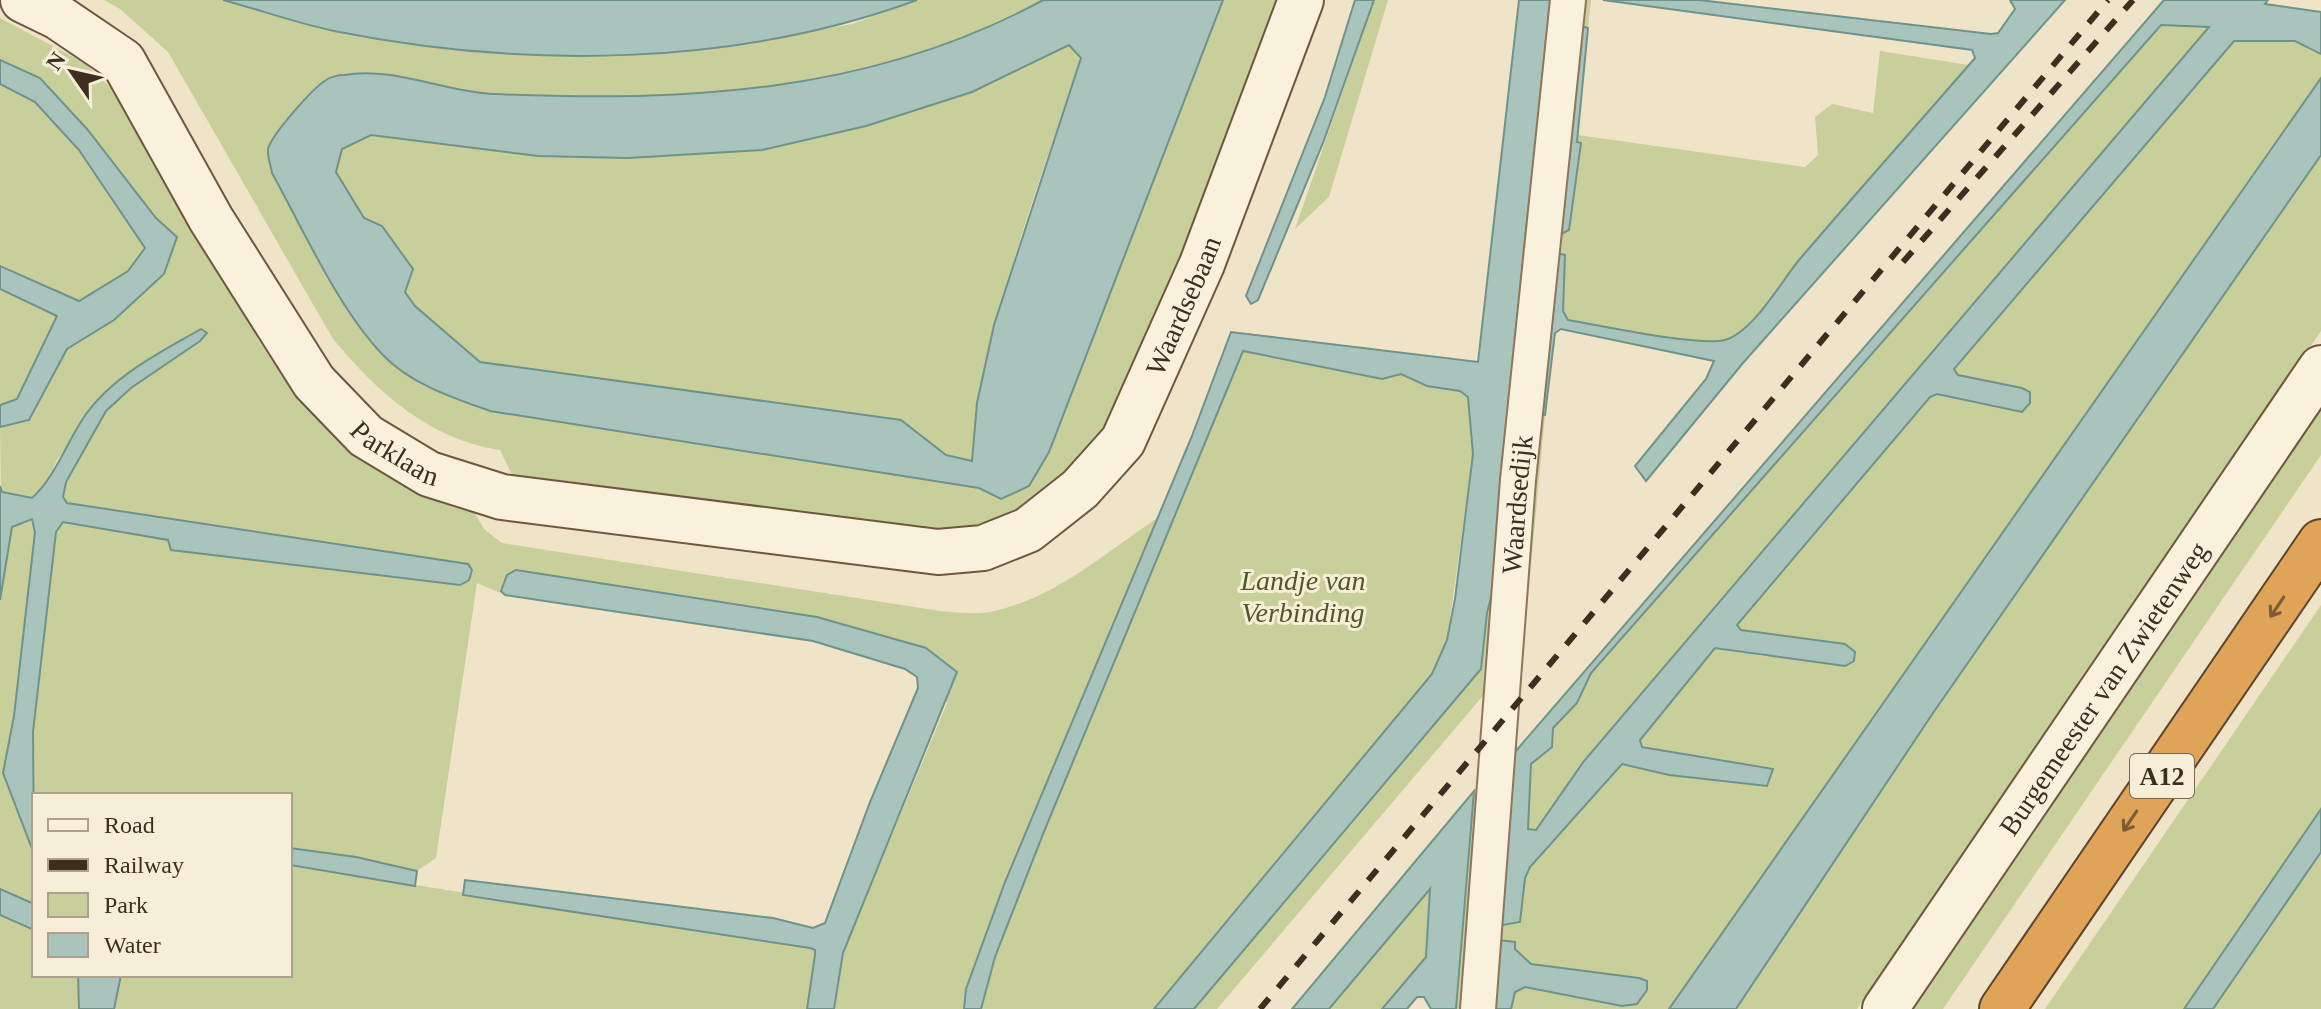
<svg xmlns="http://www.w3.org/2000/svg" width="2321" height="1009" viewBox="0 0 2321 1009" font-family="'Times New Roman',serif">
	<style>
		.green { fill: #c9cf9b }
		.water { fill: #a9c4bc; stroke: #6f938a; stroke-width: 2; fill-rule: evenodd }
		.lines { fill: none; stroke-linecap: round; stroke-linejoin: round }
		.street-casing { stroke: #8d765c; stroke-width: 38 }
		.secondary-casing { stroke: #6f573f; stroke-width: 48 }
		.highway-casing { stroke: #5b4430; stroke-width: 48 }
		.street { stroke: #faf1dc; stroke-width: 34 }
		.secondary { stroke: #faf1dc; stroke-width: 44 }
		.highway { stroke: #e0a458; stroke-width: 44 }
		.rail { stroke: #3d2e20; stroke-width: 6; stroke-dasharray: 14 14; stroke-linecap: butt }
		.oneway { stroke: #7e5d36 }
		.labels { text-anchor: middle; stroke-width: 6; stroke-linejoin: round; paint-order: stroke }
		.shield { fill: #f7eed8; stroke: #756857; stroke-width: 2 }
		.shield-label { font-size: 26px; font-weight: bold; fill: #3d2e20 }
		.street-label { font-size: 28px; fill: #3d2e20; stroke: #f7eed8 }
		.park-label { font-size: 28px; font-style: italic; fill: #4d5a26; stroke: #f7eed8 }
	</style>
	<rect width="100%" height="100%" fill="#f0e4c8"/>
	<g class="green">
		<path d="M104,0H223L332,31L482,53H636L729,46L852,24L917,0H1043L948,45L841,76L737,91L592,98L480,93L372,73L344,74L326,80L277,132L267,151L272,173L353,317L440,393L490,411L979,488L1001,499L1049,452L1223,0H1288L1128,392L1088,461L1009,519L970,528L916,535L514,479L500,450C430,440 377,392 333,339L168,52L120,9Z"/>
		<path d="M1374,0H1388L1329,197L1295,229Z"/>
		<path d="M1553,0H1591L1588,28L1579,25L1558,154L1580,143H1577L1578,135L1805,167L1818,155L1815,117L1832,104L1873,113L1880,51L1969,65C1913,130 1856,194 1800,259C1779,283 1758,330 1726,340C1702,347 1598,325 1568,320L1563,311L1565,256L1537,414L1545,415L1524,639L1487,691L1217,1009H1194L1481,669L1487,613L1497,575L1499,509L1526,230Z"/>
		<path d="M0,18L83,62L117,93C147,146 178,199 208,252C260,344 300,425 395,479C419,493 446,507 474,512L484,529L502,543L940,611C955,612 974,615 990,612C1054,599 1104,554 1157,518L1005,882L966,989L964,1009H834L843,953L947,703L925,648L501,591L505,595L477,583L436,858L417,871L356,857L290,848V795H34L33,732L56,532L63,522L168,540L171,550L460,585L467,564L67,503L63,497L66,482L106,411L131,388L200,341L201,329L147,360L104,394L57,460L45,486L32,498L1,492L0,427L29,420L67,349L114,320L177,237L156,218L87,129L40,78L0,60Z"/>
		<path d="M2161,25L2210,26L1584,761L1536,830L1527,829L1531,764L1552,747L1553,728L1577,703L1591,673Z"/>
		<path d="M2234,40L2295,41L2321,54V78L1669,1009H1511L1515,992L1525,987L1568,995L1639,978L1531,964L1515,949V942L1487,1009H1456L1474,791L1515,752L1494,915L1520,922L1525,878L1530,867L1622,764L1669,775L1709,778L1772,769L1642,746L1640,740L1715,648L1769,657L1737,625L1930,397L1937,394L2022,412L2030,392L1958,375L1954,370Z"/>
		<path d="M1070,45L1081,57C1038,190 984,322 972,462L946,455L901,420L480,362L415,306L405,292L382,226L364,218L336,172L342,149L371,135L539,156L628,158L762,150L972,92Z"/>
		<path d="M0,84L35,102L80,150L145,248L128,271L79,301L0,266Z"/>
		<path d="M2321,155V331L1857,1009H1736L1933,713Z"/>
		<path d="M0,289L57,316L17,399L0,405Z"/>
		<path d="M1243,351L1382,379L1401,374L1427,386L1460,391L1468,397L1473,454L1447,640L1432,674L1406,707L1154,1009H981L995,957L1043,834Z"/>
		<path d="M2321,399V455L1943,1009H1907Z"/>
		<path d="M32,519L35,533L14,716L3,773L34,854V904L0,889V600L12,527Z"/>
		<path d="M2321,605V809L2184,1009H2045Z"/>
		<path d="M2321,852V1009H2213Z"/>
		<path d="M290,865L810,948L815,950V955L807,1009H114L121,975H290Z"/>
		<path d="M1431,887L1426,957L1382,1009H1329Z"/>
		<path d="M0,915L34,930V975H78L79,1009H0Z"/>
	</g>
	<g class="water">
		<path d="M223,0H917C735,67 524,69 334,31C297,23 260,10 223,0Z"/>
		<path d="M1043,0H1223L1049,452L1029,486L1001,499L979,488L490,411C454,398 410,384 383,355C339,310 303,229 272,173C271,166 267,156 268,149C272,134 313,88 326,80C330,77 339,75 344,75C393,66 445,92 494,94C686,102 871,94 1043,0ZM1069,45L1081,58L994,325L977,403L972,461L946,455L901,420L480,362L415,306L405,292L413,269L382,226L364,218L336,172L342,149L371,135L538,156L628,158L762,150L866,126L972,92Z"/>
		<path d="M1355,0H1374L1323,143L1258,300L1251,304L1246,296L1325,97Z"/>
		<path d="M1519,0H1553L1526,230L1499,509L1497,575L1487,613L1481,669L1194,1009H1154L1432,674L1447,640L1455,599L1473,454L1468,397L1460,391L1427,386L1401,374L1382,379L1243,351L1043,834L995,957L981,1009H964L966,989L1005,882L1192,436L1231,332L1478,362Z"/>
		<path d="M1603,0H1699L1991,34L1998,33L2015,9L2010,0H2065L1743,363L1646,481L1635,466L1706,379L1714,361L1561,329L1555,333L1545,415L1536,414L1557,253L1565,255L1563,311L1568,320C1599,325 1700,347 1725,340C1753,332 1781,282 1799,260C1857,192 1917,125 1975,58L1972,50Z"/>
		<path d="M2164,0H2268L2265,4L2321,12V54L2295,41H2234L1954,369L1958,375L2022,388L2030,392V403L2022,412L1937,394L1930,397L1737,625L1741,630L1845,644L1855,652L1854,661L1845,666L1715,648L1640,740L1642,747L1773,769L1767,786L1669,775L1622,764L1530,867L1525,878L1520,922L1503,925L1494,915L1515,752ZM2161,25L2209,27L1584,761L1536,830L1528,829L1531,764L1552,747L1553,728L1577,703L1591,673Z"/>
		<path d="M1578,25L1588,28L1577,142L1581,143L1569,230L1561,234L1556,231Z"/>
		<path d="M0,60L40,78L87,129L156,218L177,237L164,274L114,320L67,349L29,420L0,427V405L17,399L57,316L0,289V266L79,301L128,271L145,248L79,150L35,102L0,84Z"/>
		<path d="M2321,78V155L1933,713L1736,1009H1669Z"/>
		<path d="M201,329L207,333L200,341L131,388L106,411L66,482L63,497L67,503L468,564L472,570L469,580L460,585L171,550L168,540L63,522L56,532L33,732L34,854L3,773L14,716L35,532L32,519L12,527L0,600V486L2,492L32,498C56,476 67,441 86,414C114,375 161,352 201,329Z"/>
		<path d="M516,570L817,617L926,648L957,672L843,953L834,1009H807L815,955V950L810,948L463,895L465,880L773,918L813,928L825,923L870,802L918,688L917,677L905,669L813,641L505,595L501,591L507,575Z"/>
		<path d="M1474,791L1456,1009H1431L1424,997H1417L1407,1009H1382L1426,957L1430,889L1329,1009H1292Z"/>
		<path d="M2321,809V852L2213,1009H2184Z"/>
		<path d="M290,848L356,857L417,871L415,886L290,865Z"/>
		<path d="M0,889L34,904V930L0,915Z"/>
		<path d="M1498,940L1515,942V949L1531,964L1639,978L1647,981V990L1637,1004L1622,1006L1525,987L1515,992L1511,1009H1487Z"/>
		<path d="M78,975H121L114,1009H79Z"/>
	</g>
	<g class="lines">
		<g class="street-casing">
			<g id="street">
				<path id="s1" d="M1478,1009L1518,480L1568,0"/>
			</g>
		</g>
		<g class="secondary-casing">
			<g id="secondary">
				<path id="s2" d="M23,0L58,17L123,61L211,219L314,382L366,436L429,474L502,497L938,552L983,548L1028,530L1080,489L1123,441L1202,264L1301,0"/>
				<path id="s3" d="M1885,1009L2321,368"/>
			</g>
		</g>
		<g class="highway-casing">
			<path id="highway" d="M2002,1009L2321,542"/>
		</g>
		<use href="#street" class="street"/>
		<use href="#secondary" class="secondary"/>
		<use href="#highway" class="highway"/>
		<g class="rail">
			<path d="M1903,262L2133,0"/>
			<path d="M1260,1009L2108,0"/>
		</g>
	</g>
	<defs><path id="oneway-shaft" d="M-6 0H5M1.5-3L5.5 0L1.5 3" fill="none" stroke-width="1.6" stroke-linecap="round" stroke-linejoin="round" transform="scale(2)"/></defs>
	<g class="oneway">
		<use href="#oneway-shaft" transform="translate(2277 607) rotate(124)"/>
		<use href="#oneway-shaft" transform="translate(2130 821) rotate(124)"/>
	</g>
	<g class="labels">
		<rect class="shield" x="2130" y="754" width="64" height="44" rx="6"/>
		<g class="shield-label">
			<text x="2162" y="785">A12</text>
		</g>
		<g class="street-label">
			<text dy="10" stroke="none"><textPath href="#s2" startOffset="1528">Waardsebaan</textPath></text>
			<text dy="10" stroke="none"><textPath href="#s2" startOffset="600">Parklaan</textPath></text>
			<text dy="10" stroke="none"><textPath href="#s1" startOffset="506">Waardsedijk</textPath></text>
			<text dy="10" stroke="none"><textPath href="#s3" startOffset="388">Burgemeester van Zwietenweg</textPath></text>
		</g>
		<g class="park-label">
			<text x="1303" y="590">Landje van<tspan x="1303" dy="32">Verbinding</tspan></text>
		</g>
	</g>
	<rect x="32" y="793" width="260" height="184" fill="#f7eed8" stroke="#ada18e" stroke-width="2"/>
	<rect x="48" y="819" width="40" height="12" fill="#faf1dc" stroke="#ada18e" stroke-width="2"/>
	<text x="104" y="833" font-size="24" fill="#3d2e20">Road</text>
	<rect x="48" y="859" width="40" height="12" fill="#3d2e20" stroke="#ada18e" stroke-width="2"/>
	<text x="104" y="873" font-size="24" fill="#3d2e20">Railway</text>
	<rect x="48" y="893" width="40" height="24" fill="#c9cf9b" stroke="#ada18e" stroke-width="2"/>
	<text x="104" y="913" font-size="24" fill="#3d2e20">Park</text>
	<rect x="48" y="933" width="40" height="24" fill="#a9c4bc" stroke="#ada18e" stroke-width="2"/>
	<text x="104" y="953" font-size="24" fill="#3d2e20">Water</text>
	<g transform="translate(72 72) rotate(304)" stroke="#f7eed8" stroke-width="6" paint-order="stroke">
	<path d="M0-6L14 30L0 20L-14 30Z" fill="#3d2e20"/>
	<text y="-12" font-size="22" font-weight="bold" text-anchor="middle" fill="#3d2e20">N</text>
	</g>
</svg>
